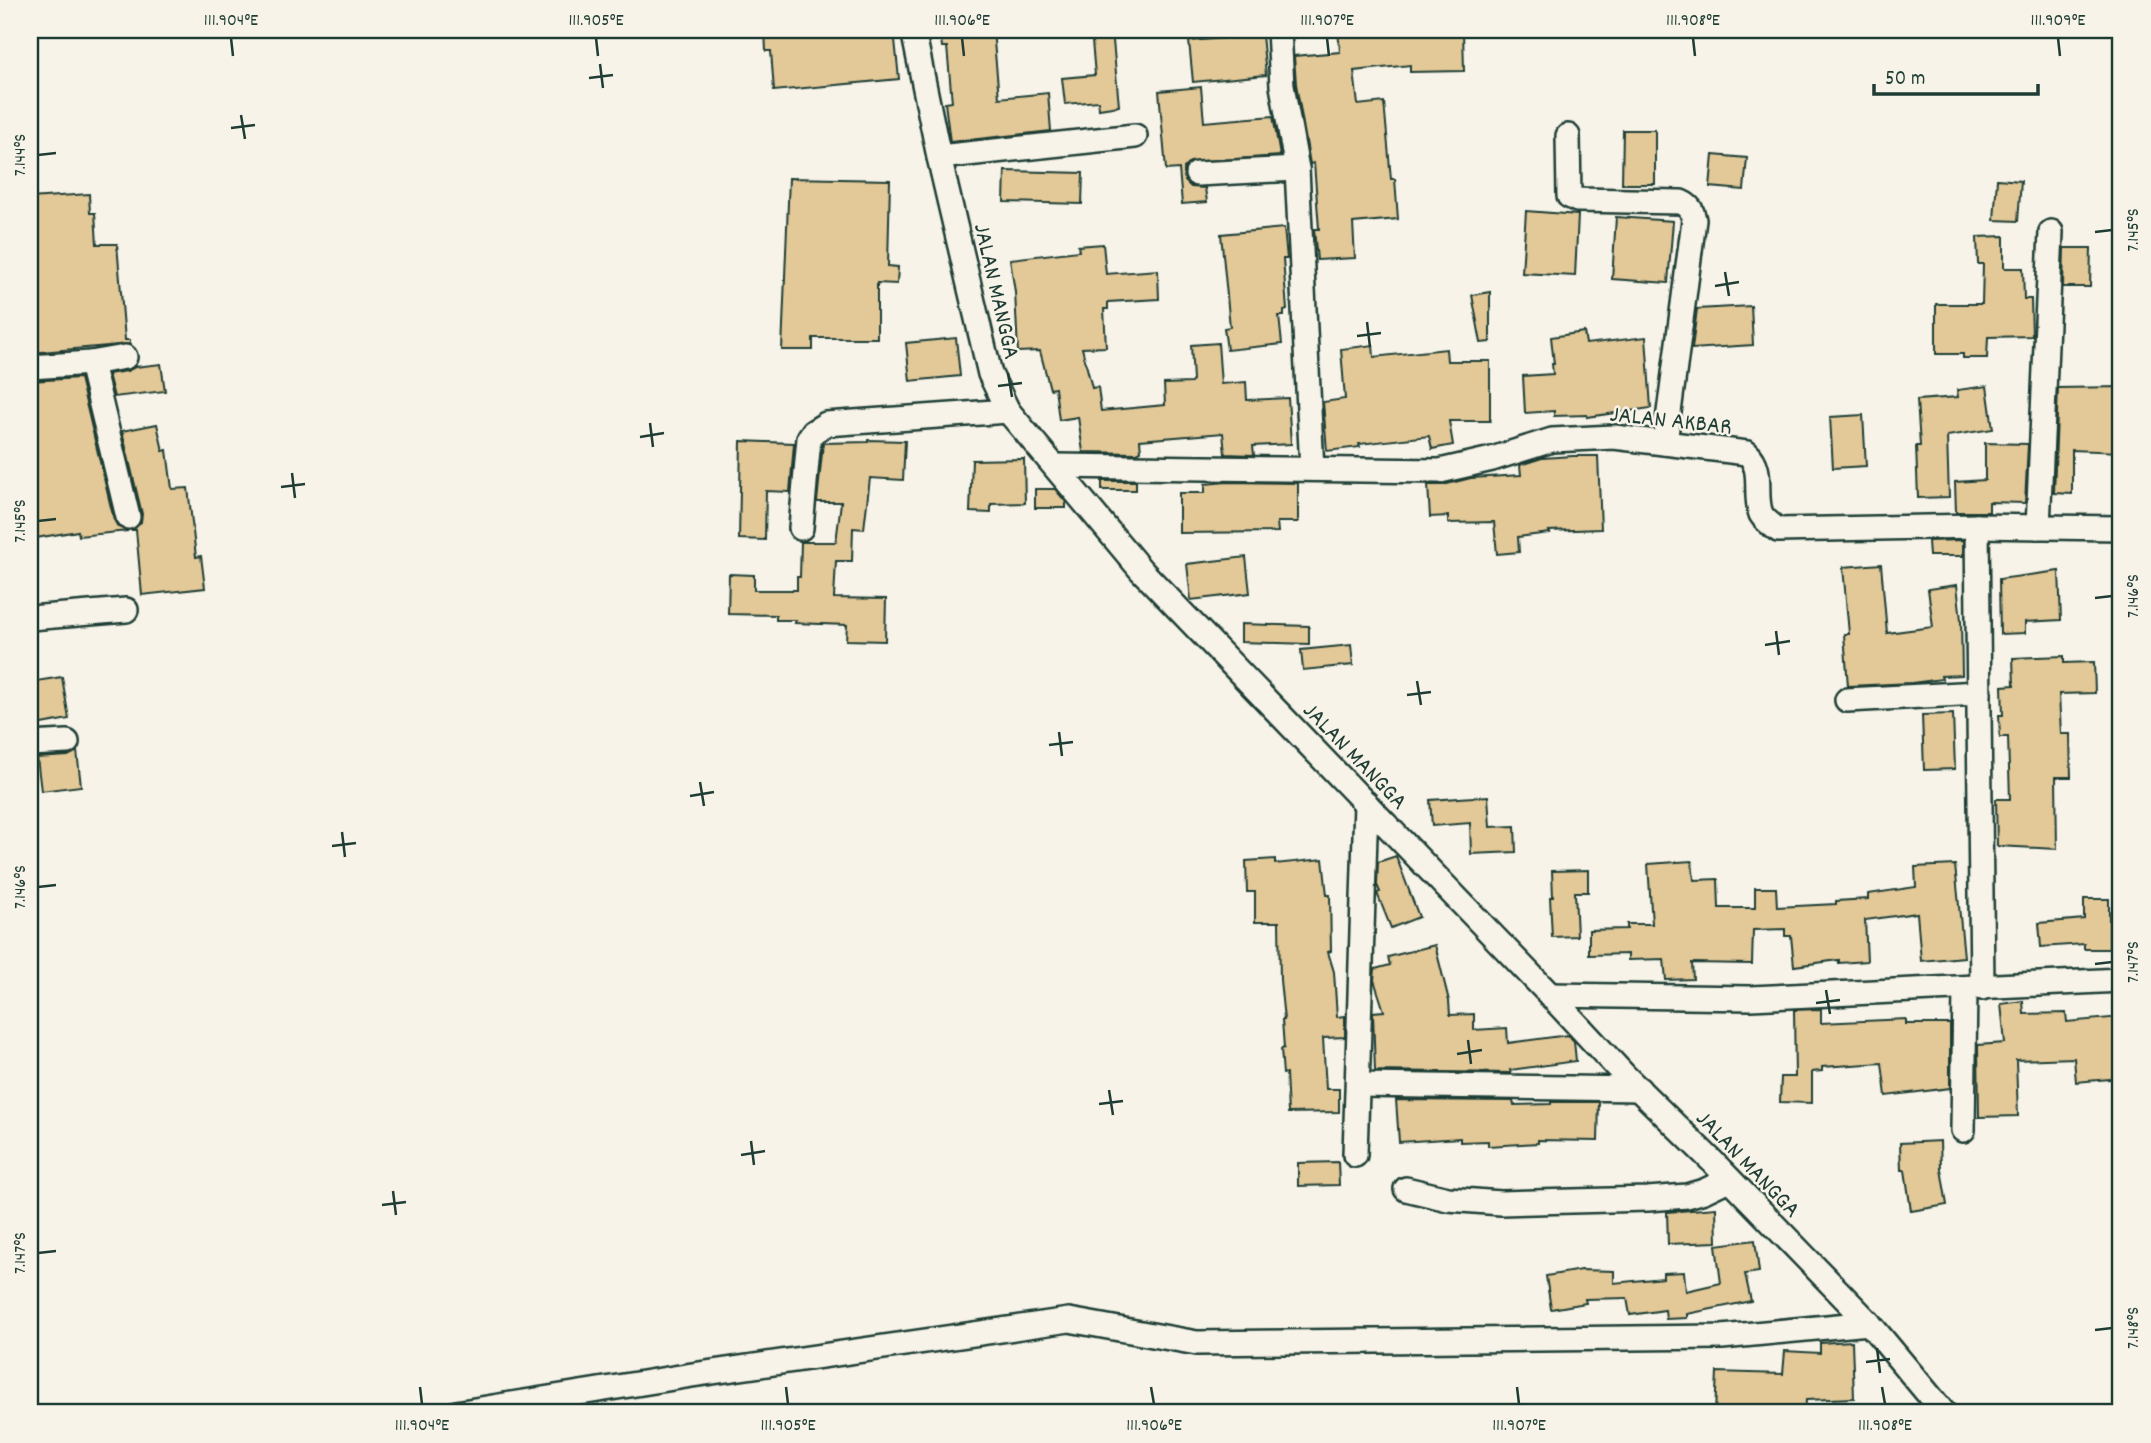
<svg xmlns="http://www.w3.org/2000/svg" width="2151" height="1443" viewBox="0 0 2151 1443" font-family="Dekko,sans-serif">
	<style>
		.building { fill: #e3c898; stroke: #1f3d34; stroke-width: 2 }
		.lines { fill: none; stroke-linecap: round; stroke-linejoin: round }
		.street-casing { stroke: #1f3d34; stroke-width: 28 }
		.street { stroke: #f7f3e8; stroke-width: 23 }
		.ticks { fill: none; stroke: #1f3d34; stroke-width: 2.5 }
		.labels { text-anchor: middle; stroke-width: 5; stroke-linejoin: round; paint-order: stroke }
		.street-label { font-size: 24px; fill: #1f3d34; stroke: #f7f3e8 }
		.neatline { fill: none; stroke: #1f3d34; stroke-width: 2.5 }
		.ticks-label { font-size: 18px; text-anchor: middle; fill: #1f3d34 }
	</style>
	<rect width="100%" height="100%" fill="#f7f3e8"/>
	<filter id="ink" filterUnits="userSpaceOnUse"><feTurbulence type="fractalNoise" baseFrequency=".0143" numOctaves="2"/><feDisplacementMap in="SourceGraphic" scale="14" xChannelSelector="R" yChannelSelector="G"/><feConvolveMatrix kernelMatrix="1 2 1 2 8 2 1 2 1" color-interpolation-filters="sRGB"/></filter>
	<g filter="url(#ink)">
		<g class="building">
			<path d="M765,30H894L899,79L774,91L771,51H766Z"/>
			<path d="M940,30H993L999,98L1048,93L1051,131L950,142L945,103L952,102L947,47H942Z"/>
			<path d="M1091,30H1112L1119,106L1099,109L1098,101L1065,104L1062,78L1095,75Z"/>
			<path d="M1338,30H1463L1464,71L1410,72V65L1354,71L1358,105L1384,102L1391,179H1395L1398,219L1353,223L1355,258L1317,260L1314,229H1319L1314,163L1310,164L1296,84L1294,56L1340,52Z"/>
			<path d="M1262,35L1266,75L1193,82L1189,41Z"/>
			<path d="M1201,87L1204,122L1273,116L1280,156L1190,162L1184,168L1185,181L1191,187L1205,188L1207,202L1182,204L1179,169L1166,170L1159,91Z"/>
			<path d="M1623,130H1655V184H1622Z"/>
			<path d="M1713,155L1747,158L1744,190L1710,187Z"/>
			<path d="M1005,171L1083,173L1082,204L1004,202Z"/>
			<path d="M789,178L890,180L888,266L898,267L897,284L877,283V338H813V350H782Z"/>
			<path d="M1997,179L2021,181L2018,221L1994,220Z"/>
			<path d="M89,194L90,213H95L97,244H117L125,340H130V344L30,353V198Z"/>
			<path d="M1526,211L1578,215L1575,276L1522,273Z"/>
			<path d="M1616,217L1673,221L1668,283L1612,279Z"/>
			<path d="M1284,228L1287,259H1283L1287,310L1284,311V316H1279L1282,344L1227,350L1224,328L1230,327L1221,234Z"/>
			<path d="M2004,236V268H2023L2024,299H2031L2032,336L1988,337L1987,358H1963V354H1936V304H1982L1983,264H1978L1977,237Z"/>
			<path d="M1103,244L1106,274L1158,270L1159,299L1108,302V309H1104L1106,347L1082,348L1092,388L1098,387L1101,411L1165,405L1164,384L1191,383L1193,380L1191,345L1218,343L1221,384L1246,382L1247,400L1288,398L1291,444L1253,446L1254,455L1225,454L1223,433L1140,440L1141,451L1137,453L1083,452L1078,417L1059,420L1055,388L1050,389L1040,351L1018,352L1015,292L1010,259L1079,251L1078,246Z"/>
			<path d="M2064,248H2091L2090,287H2063Z"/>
			<path d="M1490,292V342L1481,343L1472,295Z"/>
			<path d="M1751,306L1753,345L1692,349L1697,309Z"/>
			<path d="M1584,332L1586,344L1646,337L1651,408L1587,417V415L1554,416V411L1525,413L1523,376L1553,374L1552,364H1554L1551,337Z"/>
			<path d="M956,338L960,376L910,381L906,343Z"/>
			<path d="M1373,345L1374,357L1446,349L1447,361H1490V421H1449L1453,445L1432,449L1429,436L1359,444L1360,447L1327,451L1323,402L1345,399L1341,349Z"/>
			<path d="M161,364L165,391L114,397L108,374L127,371L135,367Z"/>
			<path d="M80,378L114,520L118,527L128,531L79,536L78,531L30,539V381Z"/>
			<path d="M1987,386L1993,429L1947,436L1949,497L1918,498L1916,446H1920L1917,400L1958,397L1957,390Z"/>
			<path d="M2121,387V452L2072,450V494L2054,493L2058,388Z"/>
			<path d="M1863,415L1866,466L1833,468L1830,417Z"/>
			<path d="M157,424L163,451L167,450L172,489L188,488L196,557L201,556L205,588L142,595L136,530H132L141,522L142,514L122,431Z"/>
			<path d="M868,440L905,441L903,480L870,478L864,529L853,528L852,561H836L834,598L886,599L885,641L846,640L847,625L795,623L796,620H776V615L728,614L729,574L754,575V590H797V577H800L801,542H836L841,502H817L823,443L868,442Z"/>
			<path d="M741,441L794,443L790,492L766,491L765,540L739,539Z"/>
			<path d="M1985,443L2028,444L2025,503L1989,502V512H1956L1955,482L1985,480Z"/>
			<path d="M1573,456H1598L1601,529L1549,531L1550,533L1518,537L1519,552L1497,554L1494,522L1448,523V516L1430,517L1428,485H1443L1471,478L1521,475L1520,465L1542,458Z"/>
			<path d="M1024,459L1025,503L991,504V513L970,512L972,460Z"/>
			<rect x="1102" y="481" width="34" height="9"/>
			<path d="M1227,482L1298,483V522H1277L1278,532L1179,533V493H1205V484Z"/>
			<path d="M1035,489H1055L1066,502V508H1035Z"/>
			<path d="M1963,540V556H1929L1928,541Z"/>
			<path d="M1246,557L1250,593L1191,600L1187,564Z"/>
			<path d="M1881,564L1887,633L1933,627L1928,589L1957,585L1961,620L1962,675L1941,676L1942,679L1912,683L1848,686L1844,634H1849L1843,567Z"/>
			<path d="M2059,571L2061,620L2025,622V633L2000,634L1999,579Z"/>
			<path d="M1241,624L1309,626V644L1241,642Z"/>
			<path d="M1351,645L1353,665L1303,670L1301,650Z"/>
			<path d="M2064,656V663L2094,662L2095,693L2059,694L2061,734H2070L2071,777H2056L2057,849L1997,846L1996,799H2010L2008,737H2000L1999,715H2003L2002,686L2014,685L2013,658Z"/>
			<path d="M62,677L69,719L30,726V682Z"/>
			<path d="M1953,714L1955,769L1924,770L1922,715Z"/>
			<path d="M77,751L81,786L41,791L37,758L68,756Z"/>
			<path d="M1488,796L1490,827L1515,826L1516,852L1471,854L1470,823L1432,826L1430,800Z"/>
			<path d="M1396,856L1419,917L1391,928L1377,893L1380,892L1377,885L1378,862Z"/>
			<path d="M1275,859V864L1323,859L1327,895H1330L1331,951L1328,952L1334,972L1337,1017L1345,1016V1037L1323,1038L1326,1089H1339V1112L1288,1113L1286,1073L1283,1074L1281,1049L1284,1048L1282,1020H1284L1280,980L1279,922H1255V892H1247L1246,861Z"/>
			<path d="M1692,861L1694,880L1718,879L1719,908H1755V888H1776L1777,907L1836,904V901L1868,899V894L1916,887L1915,867L1955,865L1964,957L1921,961L1917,913L1865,920L1867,961L1839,963V960L1794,966L1791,936H1785V929L1753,930L1752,964L1692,963L1693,979L1666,980L1664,959L1628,960V954L1589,955V930L1627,929V924H1652L1648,864Z"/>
			<path d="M1588,870V892H1575L1577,936L1552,937L1550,897H1553L1552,871Z"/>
			<path d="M2084,899H2109V949H2084V944L2041,947L2039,923L2084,919Z"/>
			<path d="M1435,945L1449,1001L1450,1015L1474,1014V1030L1507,1028L1508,1043L1568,1035L1574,1041L1576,1061L1510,1070L1511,1073L1375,1071L1373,1012L1384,1011L1374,980L1375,969L1390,965L1388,957Z"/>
			<path d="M2023,1001L2024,1014L2066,1013L2067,1022L2121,1017V1078L2076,1082L2074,1058L2016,1060L2018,1116L1979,1117L1978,1045L2005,1043L2001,1004Z"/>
			<path d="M1821,1009V1023L1906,1019V1024H1950V1088L1886,1096L1882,1063L1822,1067V1071L1812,1072V1103L1780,1102L1781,1077H1795L1794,1010Z"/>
			<path d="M1396,1100L1513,1101L1514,1105L1551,1104V1102H1599L1598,1141L1538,1140V1143L1488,1146V1141L1460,1142V1138L1399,1142Z"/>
			<path d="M1940,1141L1941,1169L1947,1205L1911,1211L1905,1170H1901L1900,1143Z"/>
			<path d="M1338,1162L1339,1185L1298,1186V1163Z"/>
			<path d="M1716,1208L1717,1242L1668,1244L1667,1212Z"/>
			<path d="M1755,1240L1759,1272L1745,1274L1751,1301L1687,1314V1318L1666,1319L1665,1310L1630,1315L1627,1298L1585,1299L1586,1303L1551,1309L1546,1276L1581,1270L1614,1271V1283L1663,1278V1273L1684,1272L1686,1291L1721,1283L1716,1245Z"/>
			<path d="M1852,1341L1854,1398L1806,1400L1805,1413H1715L1717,1372L1783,1374L1785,1351L1820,1353V1343Z"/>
		</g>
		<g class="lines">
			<g class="street-casing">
				<g id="street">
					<path d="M913,30L939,157L990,374L1008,411L1141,570L1550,995L1625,1076L1714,1163L1869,1323L1944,1413"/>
					<path d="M1279,30L1282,86L1297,169L1312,469"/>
					<path d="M1568,136L1569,196L1577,200L1681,202C1690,206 1692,210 1694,220L1665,443"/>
					<path d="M939,157L1135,136"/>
					<path d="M1197,174L1297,169"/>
					<path d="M91,363L128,517"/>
					<path d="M30,367L91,363L125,357"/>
					<path d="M1056,466L1440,471L1492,459L1552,440L1614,437L1747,453C1765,469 1753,494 1761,514C1765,521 1772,525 1778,530L1977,526L1982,988"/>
					<path d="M1977,526L2121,528"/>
					<path d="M2038,527L2051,232"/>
					<path d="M801,528L809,438L813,432L826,424L1008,411"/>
					<path d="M30,618L126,610"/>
					<path d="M1847,700L1979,693"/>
					<path d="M30,744L67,742"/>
					<path d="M1550,995L1751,998L2121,980"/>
					<path d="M1358,1085L1639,1089"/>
					<path d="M1963,1130L1965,989"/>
					<path d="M1355,1155L1366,803"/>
					<path d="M1406,1189L1448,1199L1501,1203L1648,1199L1687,1196L1704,1191L1729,1179"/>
					<path d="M456,1413L692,1375L1069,1320L1197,1343L1722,1337L1869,1323"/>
				</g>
			</g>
			<use href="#street" class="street"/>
		</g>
	</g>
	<path class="ticks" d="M231,38L233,56M596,38L598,56M962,38L964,56M1327,38L1329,56M1693,38L1695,56M2058,38L2060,56M600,64L603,88M589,78L613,75M241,115L245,139M231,128L255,125M38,155L56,153M2095,232L2112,230M1725,272L1729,296M1715,286L1739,282M1367,322L1370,347M1357,336L1381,333M1008,373L1012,397M998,386L1022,383M650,423L653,447M640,437L664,433M292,473L295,498M281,487L305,484M38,521L56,519M2095,598L2112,596M1776,631L1779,655M1765,645L1790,641M1417,681L1421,705M1407,695L1431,692M1059,732L1062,756M1049,745L1073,742M700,782L704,806M690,796L714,792M342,832L345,857M332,846L356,843M38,887L56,885M2095,964L2112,962M1826,990L1830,1014M1816,1003L1840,1000M1468,1040L1471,1064M1457,1054L1482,1050M1109,1090L1113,1115M1099,1104L1123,1101M751,1141L754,1165M741,1155L765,1151M393,1191L396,1215M382,1205L406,1202M38,1253L56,1251M2095,1330L2112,1328M1877,1348L1880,1373M1866,1362L1890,1359M420,1387L422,1404M786,1387L788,1404M1151,1387L1154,1404M1517,1387L1519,1404M1882,1387L1885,1404"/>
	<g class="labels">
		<g class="street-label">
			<text transform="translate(998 291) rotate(77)" y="8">JALAN MANGGA</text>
			<text transform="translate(1671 419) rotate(6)" y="8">JALAN AKBAR</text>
			<text transform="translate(1356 755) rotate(46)" y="8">JALAN MANGGA</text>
			<text transform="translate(1749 1163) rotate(46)" y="8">JALAN MANGGA</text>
		</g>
	</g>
	<rect width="2151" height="1443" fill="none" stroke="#f7f3e8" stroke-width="77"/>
	<path d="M1874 84v10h164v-10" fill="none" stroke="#1f3d34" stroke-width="3.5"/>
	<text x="1885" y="84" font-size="21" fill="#1f3d34" stroke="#f7f3e8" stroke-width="5" paint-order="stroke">50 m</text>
	<rect x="38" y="38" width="2074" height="1366" class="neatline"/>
	<g class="ticks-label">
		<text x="231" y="25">111.904°E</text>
		<text x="596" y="25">111.905°E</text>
		<text x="962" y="25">111.906°E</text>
		<text x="1327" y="25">111.907°E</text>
		<text x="1693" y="25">111.908°E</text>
		<text x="2058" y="25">111.909°E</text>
		<text transform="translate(19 155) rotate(-90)" y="6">7.144°S</text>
		<text transform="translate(2132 230) rotate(-90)" y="6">7.145°S</text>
		<text transform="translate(19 521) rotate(-90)" y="6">7.145°S</text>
		<text transform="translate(2132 596) rotate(-90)" y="6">7.146°S</text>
		<text transform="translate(19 887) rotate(-90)" y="6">7.146°S</text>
		<text transform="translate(2132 962) rotate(-90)" y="6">7.147°S</text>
		<text transform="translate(19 1253) rotate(-90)" y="6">7.147°S</text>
		<text transform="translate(2132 1328) rotate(-90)" y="6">7.148°S</text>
		<text x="422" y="1430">111.904°E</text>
		<text x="788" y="1430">111.905°E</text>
		<text x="1154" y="1430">111.906°E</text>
		<text x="1519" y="1430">111.907°E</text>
		<text x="1885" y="1430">111.908°E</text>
	</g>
</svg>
